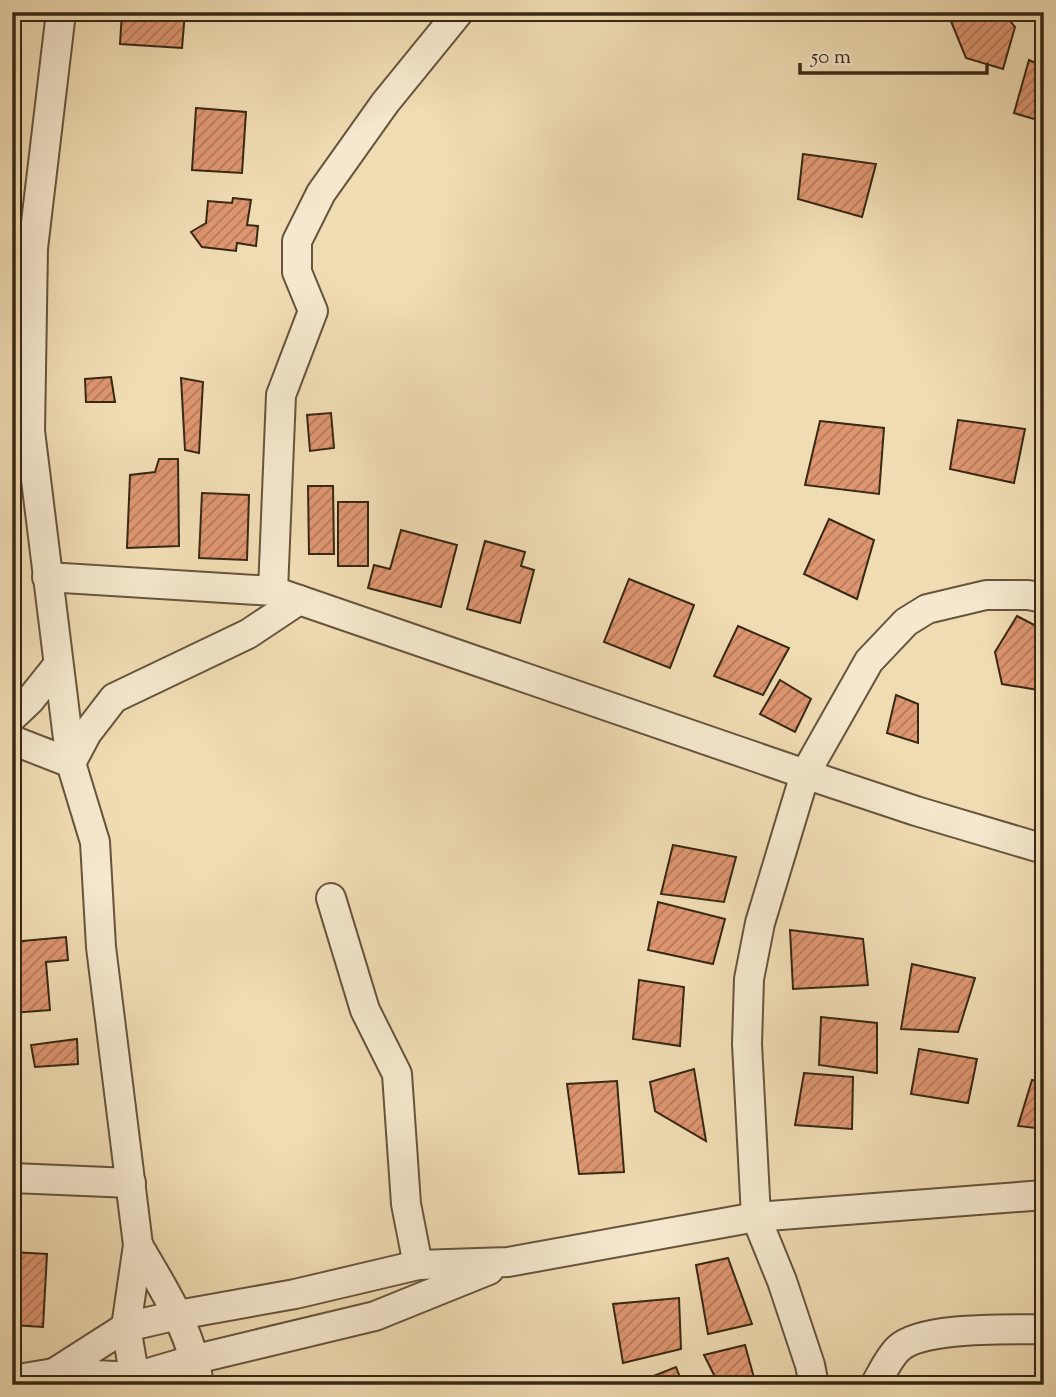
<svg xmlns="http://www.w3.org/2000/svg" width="1056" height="1397" viewBox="0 0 1056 1397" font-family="'Sorts Mill Goudy',serif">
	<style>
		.building { fill: url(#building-hatch); stroke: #382814; stroke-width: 2 }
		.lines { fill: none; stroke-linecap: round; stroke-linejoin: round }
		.minor-casing { stroke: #66553c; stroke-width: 32 }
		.minor { stroke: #f5e8ce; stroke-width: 28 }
	</style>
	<defs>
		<pattern id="building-hatch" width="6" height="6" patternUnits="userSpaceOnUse" patternTransform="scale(1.75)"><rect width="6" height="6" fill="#de9670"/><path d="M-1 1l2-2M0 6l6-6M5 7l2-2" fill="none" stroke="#b57a5b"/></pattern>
	</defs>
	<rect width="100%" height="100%" fill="#f0dcb3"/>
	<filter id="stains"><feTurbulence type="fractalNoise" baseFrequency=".00286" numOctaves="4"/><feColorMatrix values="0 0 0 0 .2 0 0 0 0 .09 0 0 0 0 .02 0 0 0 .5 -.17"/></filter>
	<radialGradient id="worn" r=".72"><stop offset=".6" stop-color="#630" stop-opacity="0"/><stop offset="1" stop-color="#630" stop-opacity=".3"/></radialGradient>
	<g class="building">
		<path d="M122,12H185L182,48L120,44Z"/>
		<path d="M953,12H1003L1015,27L1003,69L966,58L948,14Z"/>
		<path d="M1029,60L1044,67V122L1014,113Z"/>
		<path d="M196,108L246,112L242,173L192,170Z"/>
		<path d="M803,154L876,164L862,217L798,199Z"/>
		<path d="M233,198L251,200L247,225L258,226L256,246L237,243L236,251L202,247L191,232L206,223L208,201L232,203Z"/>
		<path d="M111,377L115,402H86L85,379Z"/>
		<path d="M181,378L203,382L199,453L185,450Z"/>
		<path d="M331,413L334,448L310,451L307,415Z"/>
		<path d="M958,420L1025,429L1014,483L950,469Z"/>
		<path d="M820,421L884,428L879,494L805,485Z"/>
		<path d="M159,459H178L179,546L127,548L130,475L155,472Z"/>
		<path d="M308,486H333L334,554H309Z"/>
		<path d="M202,493L249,495L247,560L199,558Z"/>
		<rect x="338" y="502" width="30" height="64"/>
		<path d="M1043,512H1044V564L1035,562Z"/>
		<path d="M829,519L874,540L857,599L804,574Z"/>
		<path d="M401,530L457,545L441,607L368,588L374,565L390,569Z"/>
		<path d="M485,541L525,552L521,566L534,570L520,623L467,609Z"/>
		<path d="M629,579L694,605L670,668L604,642Z"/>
		<path d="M1017,616L1044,630V691L1002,684L995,652Z"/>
		<path d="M738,626L789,648L763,695L714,676Z"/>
		<path d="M780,680L811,699L795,732L760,714Z"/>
		<path d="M896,695L918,704V743L887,733Z"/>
		<path d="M673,845L736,857L724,902L661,894Z"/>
		<path d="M12,869L19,928L12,929Z"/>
		<path d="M658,902L725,919L713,964L648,950Z"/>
		<path d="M790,930L863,939L868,985L793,989Z"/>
		<path d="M66,937L68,960L46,962L50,1010L12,1013V942Z"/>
		<path d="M912,964L975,978L958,1032L901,1029Z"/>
		<path d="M639,980L684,987L680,1046L633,1039Z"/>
		<path d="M821,1017L877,1023V1073L819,1065Z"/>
		<path d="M77,1039L78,1064L35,1067L31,1045Z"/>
		<path d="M919,1049L977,1059L968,1103L911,1094Z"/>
		<path d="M694,1069L706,1141L655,1111L650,1082Z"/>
		<path d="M804,1073L853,1077L852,1129L795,1125Z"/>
		<path d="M1032,1080L1044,1082V1129L1018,1126Z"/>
		<path d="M617,1081L624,1172L579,1174L567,1084Z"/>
		<path d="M12,1252L47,1254L43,1327L12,1325Z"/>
		<path d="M728,1258L752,1324L708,1334L696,1265Z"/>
		<path d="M679,1298L681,1349L623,1363L613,1304Z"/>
		<path d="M745,1345L756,1385H719L704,1355Z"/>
		<path d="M676,1367L683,1385H631Z"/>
		<path d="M963,1381L1031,1384V1385H963Z"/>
	</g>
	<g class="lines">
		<g class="minor-casing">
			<g id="minor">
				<path d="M61,12L33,248L30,431L71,763L95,842L101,947L138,1245L126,1327L136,1385"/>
				<path d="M47,577L273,591L805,774L916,811L1044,849"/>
				<path d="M273,591L281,395L313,311L297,272V241L321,193L385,103L459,12"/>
				<path d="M12,717L30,700L58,665"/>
				<path d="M12,740L71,763L87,733L114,698L248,634L299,600"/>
				<path d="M331,898L365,1010L397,1074L406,1204L418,1265"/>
				<path d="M12,1178L131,1183"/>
				<path d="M138,1245C164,1290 193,1333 199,1385"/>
				<path d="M54,1373L126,1327L178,1315L295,1294L418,1265L508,1262L756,1217L1044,1195"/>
				<path d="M12,1380L54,1373L135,1377L196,1359L375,1316L489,1270"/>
				<path d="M814,1385L810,1365L782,1281L756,1217L747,1044L749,979L760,923L805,774L869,661L906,622L927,609L986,595H1028L1044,598"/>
				<path d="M875,1385C882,1373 889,1357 899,1348C924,1326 1010,1330 1044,1329"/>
			</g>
		</g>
		<use href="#minor" class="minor"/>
	</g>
	<rect width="1056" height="1397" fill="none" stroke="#f0dcb3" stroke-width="42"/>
	<rect x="14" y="14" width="1028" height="1369" fill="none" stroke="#382814" stroke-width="3.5"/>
	<rect x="21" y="21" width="1014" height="1355" fill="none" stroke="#382814" stroke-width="2"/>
	<path d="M800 63v10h187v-10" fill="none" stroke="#382814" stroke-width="3.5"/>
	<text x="811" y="63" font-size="21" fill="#382814" stroke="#f5e8ce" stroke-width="5" paint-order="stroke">50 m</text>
	<rect width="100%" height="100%" filter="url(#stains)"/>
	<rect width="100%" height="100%" fill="url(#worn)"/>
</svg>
